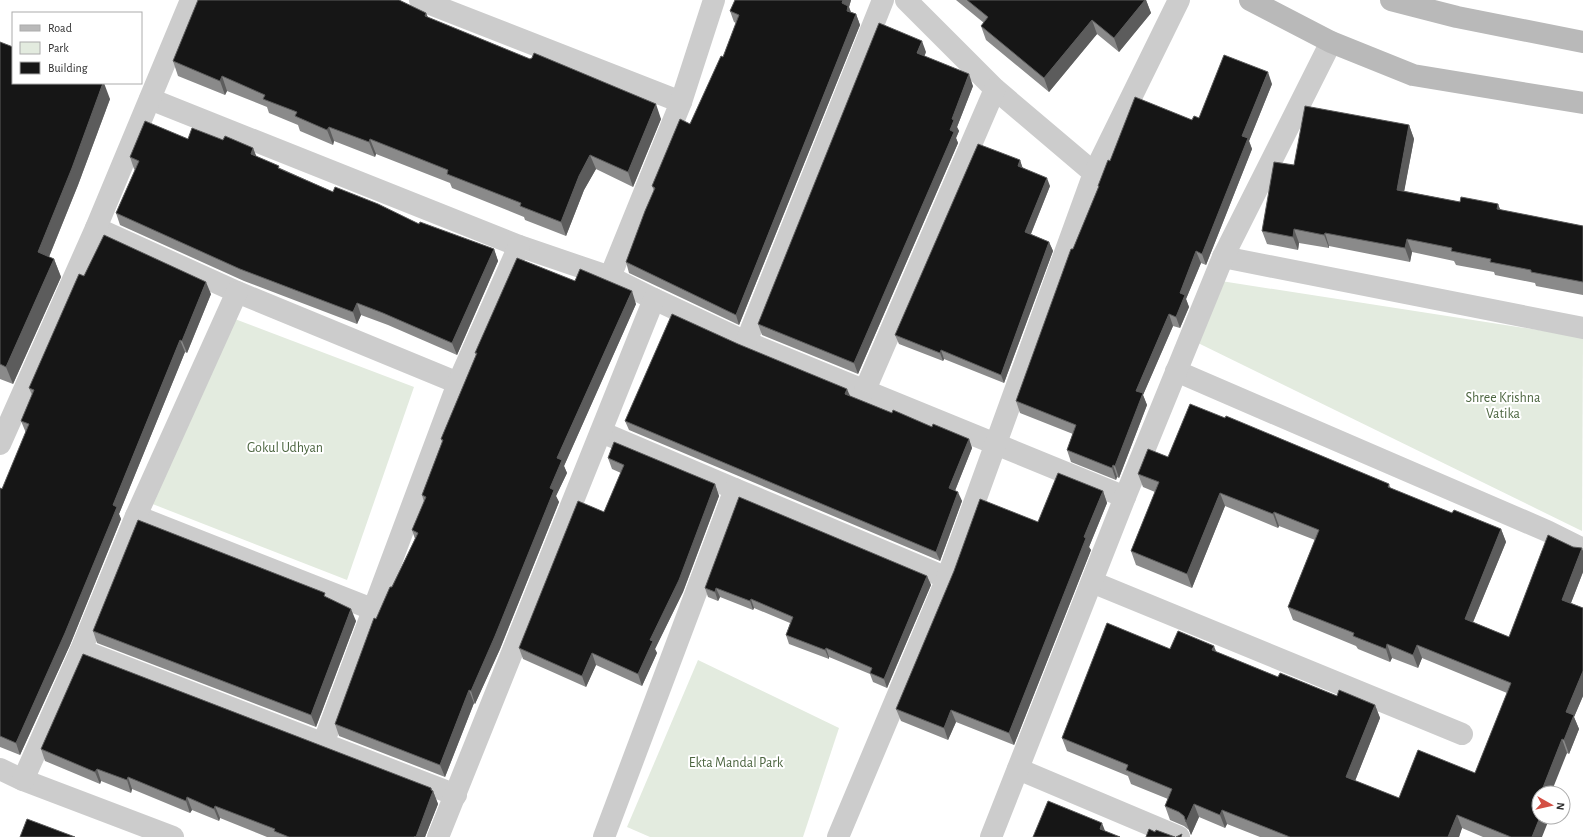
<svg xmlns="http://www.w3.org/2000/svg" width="1583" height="837" viewBox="0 0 1583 837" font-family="'Alegreya Sans',sans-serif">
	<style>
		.green { fill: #e3ebdf }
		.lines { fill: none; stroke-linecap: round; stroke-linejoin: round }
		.street { stroke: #ccc; stroke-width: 22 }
		.secondary { stroke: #b9b9b9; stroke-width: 22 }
		.wall { fill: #8a8a8a }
		.shaded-wall { fill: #5c5c5c }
		.building { fill: #161616; stroke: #5c5c5c }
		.labels { text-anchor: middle; stroke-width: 4; stroke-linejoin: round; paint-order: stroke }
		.park-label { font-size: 14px; fill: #4d6641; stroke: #fff }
	</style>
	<rect width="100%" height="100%" fill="#fff"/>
	<g class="green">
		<path d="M1221,281L1583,337L1582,531L1198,343Z"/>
		<path d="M227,316L414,387L347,580L150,503Z"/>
		<path d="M698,660L839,728L803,837H650L627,827Z"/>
	</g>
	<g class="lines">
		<g class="street">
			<path d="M420,0L681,102"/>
			<path d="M906,0L995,89L1094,173"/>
			<path d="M150,99L519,246L610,277L654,299L746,342L1125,497"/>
			<path d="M96,228L237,292L458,383"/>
			<path d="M1223,257L1583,328"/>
			<path d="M610,277L681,102L714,0"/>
			<path d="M746,342L883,0"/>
			<path d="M1176,371L1547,531L1583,549"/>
			<path d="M865,390L995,89"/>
			<path d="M601,432L735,489L947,578"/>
			<path d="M0,444L96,228L191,0"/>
			<path d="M136,516L372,609"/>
			<path d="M1092,582L1462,734"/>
			<path d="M81,650L456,795"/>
			<path d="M323,744L458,383L519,246"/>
			<path d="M0,769L23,780L173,837"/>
			<path d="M1018,769L1179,837"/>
			<path d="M23,780L81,650L136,516L237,292"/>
			<path d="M438,837L654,299"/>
			<path d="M604,837L735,489"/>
			<path d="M838,837L947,578L1094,173L1179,0"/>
			<path d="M991,837L1125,497L1223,257L1331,42"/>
		</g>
		<g class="secondary">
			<path d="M1250,0L1331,42L1413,75L1583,103"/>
			<path d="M1391,0L1457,17L1583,42"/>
		</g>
	</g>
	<g class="wall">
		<path d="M735,0H851L849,7L851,12L856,14L860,25L739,325L629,273L626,262L654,191L652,186L690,124L723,57L736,23L734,22L730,11Z"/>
		<path d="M956,0H1146L1151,13L1119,52L1097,34L1049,92L986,40L981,26L984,23Z"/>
		<path d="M426,13L428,18L661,119L633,187L596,169L584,190L566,236L525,220L524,217L452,188L450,183L376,154L375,157L334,141L333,145L300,131L298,125L269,113L267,107L227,91L225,95L178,76L173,61Z"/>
		<path d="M0,42L110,99L78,185L49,257L54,259L61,277L13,384L0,379Z"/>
		<path d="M926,52L924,56L973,86L957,127L959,131L956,138L958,143L858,374L762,335L758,324Z"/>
		<path d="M1272,84L1249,141L1252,149L1206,265L1201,263L1186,299L1189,307L1180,328L1173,326L1143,395L1147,405L1119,478L1117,477L1116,480L1071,462L1067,450L1073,434L1020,413L1016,401L1073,249L1098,188V186L1110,161L1192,120L1199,118Z"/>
		<path d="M1409,125L1414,139L1404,191L1460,202L1498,204L1500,210L1583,226V295L1536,286L1535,283L1495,275L1494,272L1456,265L1454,261L1412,252L1410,262L1329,246V248L1299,243L1298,250L1267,244L1262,231L1294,165Z"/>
		<path d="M188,139L223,140L253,148L256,157L280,168L333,192L419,224L494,249L498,261L457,355L388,325L361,315L357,324L244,281L120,225L116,213L135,170L134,169L130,157Z"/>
		<path d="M1020,160L1022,167L1050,186L1031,234L1049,242L1053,251L1004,383L944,359L943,361L899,344L895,335Z"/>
		<path d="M84,276L211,294L187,353L185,352L119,514L121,519L70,645L20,755L0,747V488L2,489L26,433L21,421L32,395L29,388Z"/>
		<path d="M575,281L636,304L564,466L567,473L556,496L559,502L500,649L475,704L474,703L445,777L339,736L335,724L376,619L415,539L412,530L424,502L422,495L442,442L441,439L476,355L475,353Z"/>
		<path d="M850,396L892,413L969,439L972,448L955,491L962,501L940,561L629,430L625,421Z"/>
		<path d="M1168,457L1389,484L1391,489L1452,513L1501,529L1506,542L1473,622L1509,637L1573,547L1583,551V572L1571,603L1583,608V696L1574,717L1579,729L1569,754L1567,753L1539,793L1542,837H1483L1462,828L1459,837H1260L1227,824L1225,828L1199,817L1191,835L1189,830L1184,826L1170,820L1165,806L1168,799L1131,784L1128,776L1067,751L1062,738L1170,649L1216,652L1278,677L1337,696L1375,705L1380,718L1355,781L1399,798L1475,773L1507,693L1422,658L1418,668L1392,658L1390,662L1358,649L1356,646L1293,620L1288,607L1315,540L1279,526L1278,528L1225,506L1192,588L1136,565L1131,551L1155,492L1143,487L1138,474Z"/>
		<path d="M608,458L715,484L719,496L683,592L655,649L657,653L642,686L596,665L586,687L523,659L519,648L604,512L621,473L612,469Z"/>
		<path d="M1103,491L1107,503L1089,547L1091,550L1014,745L956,722L948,740L901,721L896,709L1038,522Z"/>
		<path d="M927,576L931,585L887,688L873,682L870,674L829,657V659L789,644L786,635L790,623L754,608L753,610L720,597L718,601L708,597L705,588Z"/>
		<path d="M326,597L356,621L316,727L97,643L93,631Z"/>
		<path d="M41,749L431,788L432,791H433L438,804L425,837H267L220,818L219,821L192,810L190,813L132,789L131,793L101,781L100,784L45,761Z"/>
	</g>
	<g class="shaded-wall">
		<path d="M843,0H851L849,7L852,16L850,21L842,3Z"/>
		<path d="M1145,0H1146L1151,13L1119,52L1114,38Z"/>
		<path d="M426,13L432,27L425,16Z"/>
		<path d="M856,14L860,25L739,325L736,315Z"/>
		<path d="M1092,20L1097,34L1049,92L1044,78Z"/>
		<path d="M922,41L926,52L921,65L917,53Z"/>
		<path d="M1268,72L1272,84L1249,141L1252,149L1206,265L1202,254L1242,136Z"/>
		<path d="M969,74L973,86L957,127L959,131L956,138L958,143L858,374L854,363L950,130L952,119Z"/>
		<path d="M222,76L227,91L225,95L220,81Z"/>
		<path d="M103,83H104L110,99L78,185L44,269L38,252Z"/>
		<path d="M656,104L661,119L633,187L628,172Z"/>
		<path d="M1409,125L1414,139L1402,203L1397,190Z"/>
		<path d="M329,127L334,141L333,145L327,130Z"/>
		<path d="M370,139L376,154L375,157L369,142Z"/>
		<path d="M253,148L258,160L251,154Z"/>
		<path d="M590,155L596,169L584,190L566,236L561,222L579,176Z"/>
		<path d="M1020,160L1023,169L1018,166Z"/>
		<path d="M1047,178L1050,186L1028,241L1025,232Z"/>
		<path d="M1498,204L1503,217L1497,209Z"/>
		<path d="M1294,229L1299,243L1298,250L1293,237Z"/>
		<path d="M1325,233L1329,246V248L1324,235Z"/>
		<path d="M1407,239L1412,252L1410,262L1405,248Z"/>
		<path d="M1049,242L1053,251L1004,383L1001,375Z"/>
		<path d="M494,249L498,261L457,355L452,343Z"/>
		<path d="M1196,251L1201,263L1186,299L1189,307L1180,328L1176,317L1180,293Z"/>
		<path d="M54,259L61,277L13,384L6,367Z"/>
		<path d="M206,282L211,294L187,353L182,341Z"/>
		<path d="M632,291L636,304L564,466L567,473L556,496L559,502L500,649L475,704L471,691L550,488L557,458Z"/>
		<path d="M357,303L361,315L357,324L353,312Z"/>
		<path d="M1169,314L1173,326L1143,395L1147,405L1119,478L1115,466L1136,391Z"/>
		<path d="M180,340L185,352L119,514L121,519L70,645L20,755L16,743L113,505Z"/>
		<path d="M941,350L944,359L943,361L940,353Z"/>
		<path d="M847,389L851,398L845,394Z"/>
		<path d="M969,439L972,448L952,498L949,488Z"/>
		<path d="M1113,465L1117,477L1116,480L1112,468Z"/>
		<path d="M715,484L719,496L683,592L655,649L657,653L642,686L638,674L650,640Z"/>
		<path d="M1103,491L1107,503L1089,547L1091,550L1014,745L1009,733L1084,537Z"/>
		<path d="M958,492L962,501L940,561L936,552Z"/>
		<path d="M1220,493L1225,506L1192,588L1187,574Z"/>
		<path d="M1274,512L1279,526L1278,528L1273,514Z"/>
		<path d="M1501,529L1506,542L1469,632L1465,619Z"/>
		<path d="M1582,548L1583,551V572L1567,613L1562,600Z"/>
		<path d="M927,576L931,585L887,688L884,679Z"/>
		<path d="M716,588L720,597L718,601L715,592Z"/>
		<path d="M751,599L754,608L753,610L750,601Z"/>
		<path d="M351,609L356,621L316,727L311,715Z"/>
		<path d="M1387,644L1392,658L1390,662L1386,649Z"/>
		<path d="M1417,645L1422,658L1418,668L1413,655Z"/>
		<path d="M1214,646L1219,659L1212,650Z"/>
		<path d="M826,648L829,657V659L825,650Z"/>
		<path d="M592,653L596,665L586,687L582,676Z"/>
		<path d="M1583,671V696L1574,717L1579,729L1569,754L1564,740L1566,712Z"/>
		<path d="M469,690L474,703L445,777L440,765Z"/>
		<path d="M1375,705L1380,718L1351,791L1346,777Z"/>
		<path d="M951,710L956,722L948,740L944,728Z"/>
		<path d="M1562,739L1567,753L1551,793H1543L1542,790Z"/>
		<path d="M97,769L101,781L100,784L95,772Z"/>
		<path d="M128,777L132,789L131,793L127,780Z"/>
		<path d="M431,788L433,793V791L438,804L425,837H416Z"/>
		<path d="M187,797L192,810L190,813L186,801Z"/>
		<path d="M1194,804L1199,817L1191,835L1186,822Z"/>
		<path d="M215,806L220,818L219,821L214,809Z"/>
		<path d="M1222,810L1227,824L1225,828L1220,815Z"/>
		<path d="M1457,815L1462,828L1459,837H1448Z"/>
		<path d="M1540,817H1550L1542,837H1532Z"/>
		<path d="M1102,823L1107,836L1100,829Z"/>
	</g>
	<g class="building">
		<path d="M198,0H399L426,13L425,16L530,59L532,58L534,53L656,104L628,172L590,155L579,176L561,222L520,206L521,203L447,174L448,170L370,139L369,142L329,127L327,130L295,116L297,112L263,99L265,95L222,76L220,81L173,61Z"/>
		<path d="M735,0H843L842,3L848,6L847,11L856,14L736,315L626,262L645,211L655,188L652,186L680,119L690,124L721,56L723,57L739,15L730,11Z"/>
		<path d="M967,0H1145L1114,38L1092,20L1044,78L981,26L988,17Z"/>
		<path d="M879,23L922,41L917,53L969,74L952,119L954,120L950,130L954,132L854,363L758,324Z"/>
		<path d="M0,42L13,47V83H103L72,168L38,252L54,259L6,367L0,364Z"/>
		<path d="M1224,55L1268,72L1242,136L1248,138L1202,254L1196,251L1180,293L1185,295L1176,317L1169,314L1136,391L1143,393L1115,466L1113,465L1112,468L1067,450L1076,425L1016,401L1071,249H1073L1099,186H1098L1108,160L1110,161L1135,97L1192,120L1194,116L1199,118Z"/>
		<path d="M1305,106L1409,125L1397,190L1460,202L1461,197L1498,204L1497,209L1583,226V282L1531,272V270L1490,262L1491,259L1451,251L1452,248L1407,239L1405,248L1325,233L1324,235L1294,229L1293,237L1262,231L1274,162L1294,165Z"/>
		<path d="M145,121L188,139L192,128L223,140L225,136L253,148L251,154L279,166L278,168L333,192L335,187L378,204L419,224L420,222L494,249L452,343L383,313L357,303L353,312L240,269L116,213L139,161L130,157Z"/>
		<path d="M978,144L1020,160L1018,166L1047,178L1025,232L1049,242L1001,375L941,350L940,353L895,335Z"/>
		<path d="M104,235L206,282L182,341L180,340L113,505L117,507L65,633L16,743L0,736V488L2,489L29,424L21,421L34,390L29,388L79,274L84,276Z"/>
		<path d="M517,258L575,281L580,269L632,291L557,458L562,460L550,488L554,490L495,636L471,691L469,690L440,765L335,724L374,618L376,619L390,587H392L418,533L412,530L426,497L422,495L443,440L441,439L477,353H475Z"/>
		<path d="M672,314L738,344L847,389L845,394L892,413L893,410L932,427L933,424L969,439L949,488L958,492L936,552L625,421Z"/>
		<path d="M1190,404L1225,418L1226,416L1389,484L1388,487L1452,513L1454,510L1501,529L1465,619L1509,637L1548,535L1573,547L1582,548L1562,600L1583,608V671L1566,712L1574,715L1564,740L1562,739L1542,790L1549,793H1539V817H1540L1532,837H1511L1457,815L1448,837H1290L1222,810L1220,815L1194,804L1186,822L1184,816L1179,812L1165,806L1172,789L1126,770L1128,765L1062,738L1107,623L1170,649L1178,631L1214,646L1212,650L1278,677L1280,673L1337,696L1339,690L1375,705L1346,777L1399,798L1418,750L1475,773L1511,683L1417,645L1413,655L1387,644L1386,649L1353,636L1354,633L1288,607L1319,530L1274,512L1273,514L1220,493L1187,574L1131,551L1159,482L1138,474L1148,449L1168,457Z"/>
		<path d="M614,442L715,484L679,580L650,640L653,641L638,674L592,653L582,676L519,648L578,501L604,512L624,465L608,458Z"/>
		<path d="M1058,473L1103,491L1084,537L1086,538L1009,733L951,710L944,728L896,709L954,571L980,499L1038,522Z"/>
		<path d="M739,497L927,576L884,679L870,673L872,668L826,648L825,650L786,635L793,617L751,599L750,601L716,588L715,592L705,588Z"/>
		<path d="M138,520L325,593L324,596L351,609L311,715L93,631Z"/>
		<path d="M83,654L431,788V790L433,791L416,837L415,836L414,837H289L274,831L275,829L215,806L214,809L187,797L186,801L128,777L127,780L97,769L95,772L41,749Z"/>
		<path d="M1048,801L1102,823L1100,829L1120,837H1033Z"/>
		<path d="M27,819L75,837H20Z"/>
		<path d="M1149,829L1155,832L1156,830L1175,837H1146Z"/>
		<path d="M1182,834L1181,837H1176Z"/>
	</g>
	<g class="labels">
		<g class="park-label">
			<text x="1503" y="402">Shree Krishna<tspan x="1503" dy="16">Vatika</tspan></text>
			<text x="285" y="452">Gokul Udhyan</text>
			<text x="736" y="767">Ekta Mandal Park</text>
		</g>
	</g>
	<rect x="12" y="12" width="130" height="72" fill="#ffffff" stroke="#acacac"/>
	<rect x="20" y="25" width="20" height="6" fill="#b9b9b9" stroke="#acacac"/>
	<text x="48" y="32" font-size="12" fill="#2f2f2f">Road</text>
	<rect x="20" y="42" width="20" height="12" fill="#e3ebdf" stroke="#acacac"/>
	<text x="48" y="52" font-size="12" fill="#2f2f2f">Park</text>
	<rect x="20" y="62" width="20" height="12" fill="#161616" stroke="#acacac"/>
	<text x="48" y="72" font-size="12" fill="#2f2f2f">Building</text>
	<g transform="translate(1551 805) rotate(98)"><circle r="19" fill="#ffffff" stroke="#acacac"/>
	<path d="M0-3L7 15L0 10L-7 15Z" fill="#d34f44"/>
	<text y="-6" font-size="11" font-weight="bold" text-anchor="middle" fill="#2f2f2f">N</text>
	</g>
</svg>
